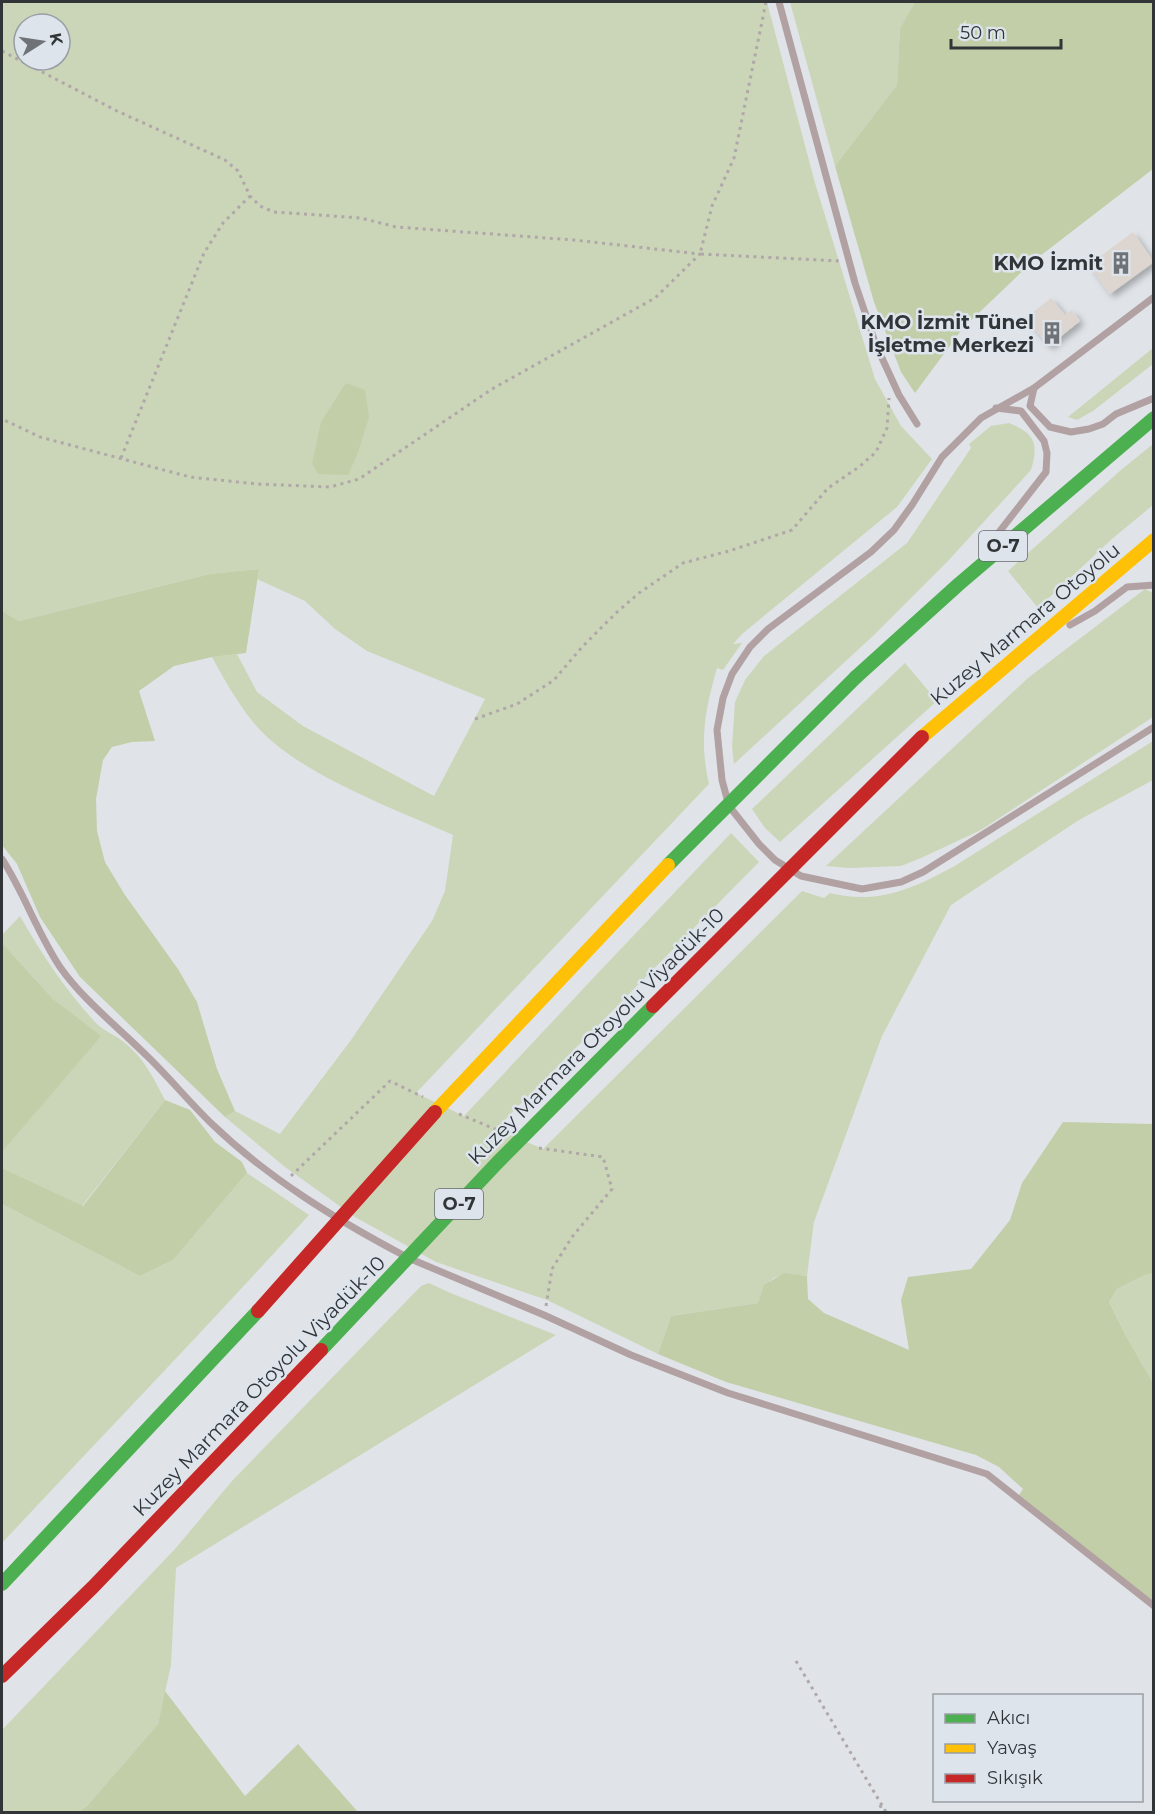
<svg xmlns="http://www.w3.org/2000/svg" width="1155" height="1814" viewBox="0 0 1155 1814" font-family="Montserrat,sans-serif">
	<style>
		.green { fill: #cbd6b8; fill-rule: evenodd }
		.forest { fill: #c1cea8 }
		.building { fill: #ddd5cf; filter: url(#shadow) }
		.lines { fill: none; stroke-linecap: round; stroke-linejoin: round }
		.path { stroke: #b0a7a9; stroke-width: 3; stroke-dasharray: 3 4.5; stroke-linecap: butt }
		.lane { stroke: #b2a1a3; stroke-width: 7 }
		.fast { stroke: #4caf50; stroke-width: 14 }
		.slow { stroke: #ffc107; stroke-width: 14 }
		.fast-bridge { stroke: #4caf50; stroke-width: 14 }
		.slow-bridge { stroke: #ffc107; stroke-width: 14 }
		.jam-bridge { stroke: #c62828; stroke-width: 14 }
		.labels { text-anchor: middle; stroke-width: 5; stroke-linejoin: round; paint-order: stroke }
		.shield { fill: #dde4ec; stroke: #656a6e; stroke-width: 1.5 }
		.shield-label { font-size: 18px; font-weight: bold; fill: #323538 }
		.poi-label { font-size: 20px; font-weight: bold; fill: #323538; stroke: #dde4ec; text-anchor: end }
		.street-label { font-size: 20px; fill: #323538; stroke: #dde4ec }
	</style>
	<defs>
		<filter id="shadow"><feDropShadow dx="4" dy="4" stdDeviation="3" flood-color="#0004"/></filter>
	</defs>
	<rect width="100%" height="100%" fill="#e0e4e8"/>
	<g class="green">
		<path d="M2,2H767L815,183L875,379L901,426L932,459L897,507L742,634L733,644L742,643L723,670L717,668C705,711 699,740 709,784L416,1093L464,1116L597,974L731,833L759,862L496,1129L543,1149L802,891L824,898L830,893C877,905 912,889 953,867L1153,741V780L1079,820L951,905L882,1036L814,1222L807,1276C778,1272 768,1274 758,1303L671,1316L658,1354L547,1300L436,1262L355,1217L285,1167L225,1117L235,1111L280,1134L351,1040L432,921L445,891L453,835C395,809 304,776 260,730C241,709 226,683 212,657L237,654L257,692L303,726L434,796L485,699L367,651L335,629L305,601L257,579L259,569L210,574L19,621L2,611ZM24,24H60V60H24Z"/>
		<path d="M790,2H915L900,28L897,85L835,166Z"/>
		<path d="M1153,348V364L1093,411L1077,420L1068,417Z"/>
		<path d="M1009,423C1035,433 1039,444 1031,470L948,561L874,635L734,764L732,747L735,702L745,680L764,656L907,543L971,448L969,444L991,426Z"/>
		<path d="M1153,444V505L1112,539L1038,608L1008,571L1121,470Z"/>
		<path d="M1145,589L1153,593V717L981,830L921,858L901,866L849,868L826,866L1028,678Z"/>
		<path d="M905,663L937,701L780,842L765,828L752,809Z"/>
		<path d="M20,916C42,955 65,989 95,1022C103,1031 116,1035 125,1043C144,1058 154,1079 165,1100L82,1206L2,1168V1152L100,1036L53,999L2,943V935Z"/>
		<path d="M247,1173L309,1215C208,1326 104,1434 2,1543V1204L140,1276L173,1260Z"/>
		<path d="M1153,1273V1383L1126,1336L1109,1302L1117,1289L1145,1275Z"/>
		<path d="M429,1283L448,1292L556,1335L176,1568L171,1665L158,1724L87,1806L78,1812H2V1730L175,1549L232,1481L421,1286Z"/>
	</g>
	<g class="forest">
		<path d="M915,2H1154L1153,169L1031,263L963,328L915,393L901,372L874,302L835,166L897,85L900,28Z"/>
		<path d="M346,383L365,390L369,417L357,455L348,475L318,474L312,464L321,422Z"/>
		<path d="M259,569L246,653L212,657L174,666L139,691L155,741L132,742L112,747L103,760L96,799L97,831L105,862L125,895L178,969L197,1002L217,1069L235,1111L225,1117L80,977L40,917L17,864L2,845V611L19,621L210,574Z"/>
		<path d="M2,943L53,999L101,1036L2,1152Z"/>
		<path d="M165,1100L190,1110L215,1142L242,1162L247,1173L173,1260L140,1276L2,1204V1168L83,1206Z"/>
		<path d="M1063,1122L1153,1124V1273L1145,1275L1117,1289L1109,1302L1126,1336L1153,1383V1606L1017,1498L1023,1489L999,1467L976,1455L726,1382L658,1354L671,1316L758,1303L764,1285L784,1273L807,1276L808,1299L824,1313L909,1350L901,1300L908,1277L971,1269L1010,1220L1022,1183Z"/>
		<path d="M165,1691L245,1796L298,1744L358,1812H78L87,1806L158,1724Z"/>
	</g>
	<g class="building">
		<path d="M1133,232L1154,262L1110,294L1089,265Z"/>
		<path d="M1051,298L1065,315L1072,310L1080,321L1049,346L1026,318Z"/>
	</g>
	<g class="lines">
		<g class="path">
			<path d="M766,2L734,158L712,206L700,254L839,261"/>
			<path d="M2,51L117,111L225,160L238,171L250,196L260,206L274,212L361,218L396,227L574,240L700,254L655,298L492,389L359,479L330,487L257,484L190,477L40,437L2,419"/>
			<path d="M121,458L204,253L223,223L250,196"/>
			<path d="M475,719L517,704L554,680L582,647L616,613L639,593L683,563L729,551L792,530L828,488L859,467L876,452L887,428L889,398"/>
			<path d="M459,1114L502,1132"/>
			<path d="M539,1148L603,1157L612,1189L572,1237L552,1269L546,1306"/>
			<path d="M291,1176L390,1081L423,1097"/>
			<path d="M796,1661L886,1812"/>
			<path d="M880,1805L883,1812"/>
		</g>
		<g class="lane">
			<path d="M779,2L855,283L876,345L899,395L917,424"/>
			<path d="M1154,297L1034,388L981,418L942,457L912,505L894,530L871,552L768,629L750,647L732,674L723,698L717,730L722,780L729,806L759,844L775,860L801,876L862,889L901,882L923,872L1154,727"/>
			<path d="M1034,388L1030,406L1050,427L1071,432L1089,429L1103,424L1116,414L1154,398"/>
			<path d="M989,545L1046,472L1047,453L1044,441L1021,411L996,408"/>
			<path d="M1070,625L1095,611L1127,587L1154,585"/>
			<path d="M2,859C24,893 37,932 60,967C83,1000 118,1027 146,1055C169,1077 189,1102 212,1124C268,1178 335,1219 403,1255"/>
			<path d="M413,1260L544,1315L631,1355L728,1393L987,1474L1154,1606"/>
		</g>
		<path class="fast" d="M856,677L959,584L1154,418"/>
		<path class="slow" d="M922,737L1154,540"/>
		<g class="fast-bridge">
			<path d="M668,865L856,677"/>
			<path d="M321,1350L497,1163L653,1006"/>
			<path d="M2,1584L258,1311"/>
		</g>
		<path class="slow-bridge" d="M435,1112L668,865"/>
		<g class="jam-bridge">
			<path d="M653,1006L922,737"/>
			<path d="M258,1311L435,1112"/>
			<path d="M2,1676L93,1587L321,1350"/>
		</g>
	</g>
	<defs>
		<g id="building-bare" transform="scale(1.8)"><path d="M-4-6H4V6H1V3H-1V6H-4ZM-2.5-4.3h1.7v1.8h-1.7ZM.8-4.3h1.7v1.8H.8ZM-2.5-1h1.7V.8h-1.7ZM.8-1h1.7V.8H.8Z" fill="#6f7276" stroke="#dde4ec" stroke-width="2.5" paint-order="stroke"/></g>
	</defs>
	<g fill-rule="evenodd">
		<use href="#building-bare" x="1121" y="263"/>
		<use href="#building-bare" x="1052" y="333"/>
	</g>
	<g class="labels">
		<g class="shield">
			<rect x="979" y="531" width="48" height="30" rx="4.5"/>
			<rect x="435" y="1189" width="48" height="30" rx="4.5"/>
		</g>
		<g class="shield-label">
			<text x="1003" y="552">O-7</text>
			<text x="459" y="1210">O-7</text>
		</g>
		<g class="poi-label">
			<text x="1103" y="270">KMO İzmit</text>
			<text x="1034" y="329">KMO İzmit Tünel<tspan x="1034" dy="23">İşletme Merkezi</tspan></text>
		</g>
		<g class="street-label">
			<text transform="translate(1025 624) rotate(-40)" y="7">Kuzey Marmara Otoyolu</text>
			<text transform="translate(596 1036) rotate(-45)" y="7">Kuzey Marmara Otoyolu Viyadük-10</text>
			<text transform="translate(259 1386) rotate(-46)" y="7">Kuzey Marmara Otoyolu Viyadük-10</text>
		</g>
	</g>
	<rect width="1155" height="1814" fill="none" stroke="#323538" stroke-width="6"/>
	<rect x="933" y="1694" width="210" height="108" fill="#dde4ec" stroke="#999ea4" stroke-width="1.5"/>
	<rect x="945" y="1714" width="30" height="9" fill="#4caf50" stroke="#999ea4" stroke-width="1.5"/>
	<text x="987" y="1724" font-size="18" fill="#323538">Akıcı</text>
	<rect x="945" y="1744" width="30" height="9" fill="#ffc107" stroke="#999ea4" stroke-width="1.5"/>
	<text x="987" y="1754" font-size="18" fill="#323538">Yavaş</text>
	<rect x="945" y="1774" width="30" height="9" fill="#c62828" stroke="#999ea4" stroke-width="1.5"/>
	<text x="987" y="1784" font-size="18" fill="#323538">Sıkışık</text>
	<g transform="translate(42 42) rotate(78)"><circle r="28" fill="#dde4ec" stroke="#999ea4" stroke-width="1.5"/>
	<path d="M0-4.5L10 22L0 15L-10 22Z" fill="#6f7276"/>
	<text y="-9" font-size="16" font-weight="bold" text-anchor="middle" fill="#323538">K</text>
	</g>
	<path d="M951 39v9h110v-9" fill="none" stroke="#323538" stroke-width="3"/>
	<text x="960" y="39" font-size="18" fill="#323538" stroke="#dde4ec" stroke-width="4.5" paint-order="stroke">50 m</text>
</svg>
